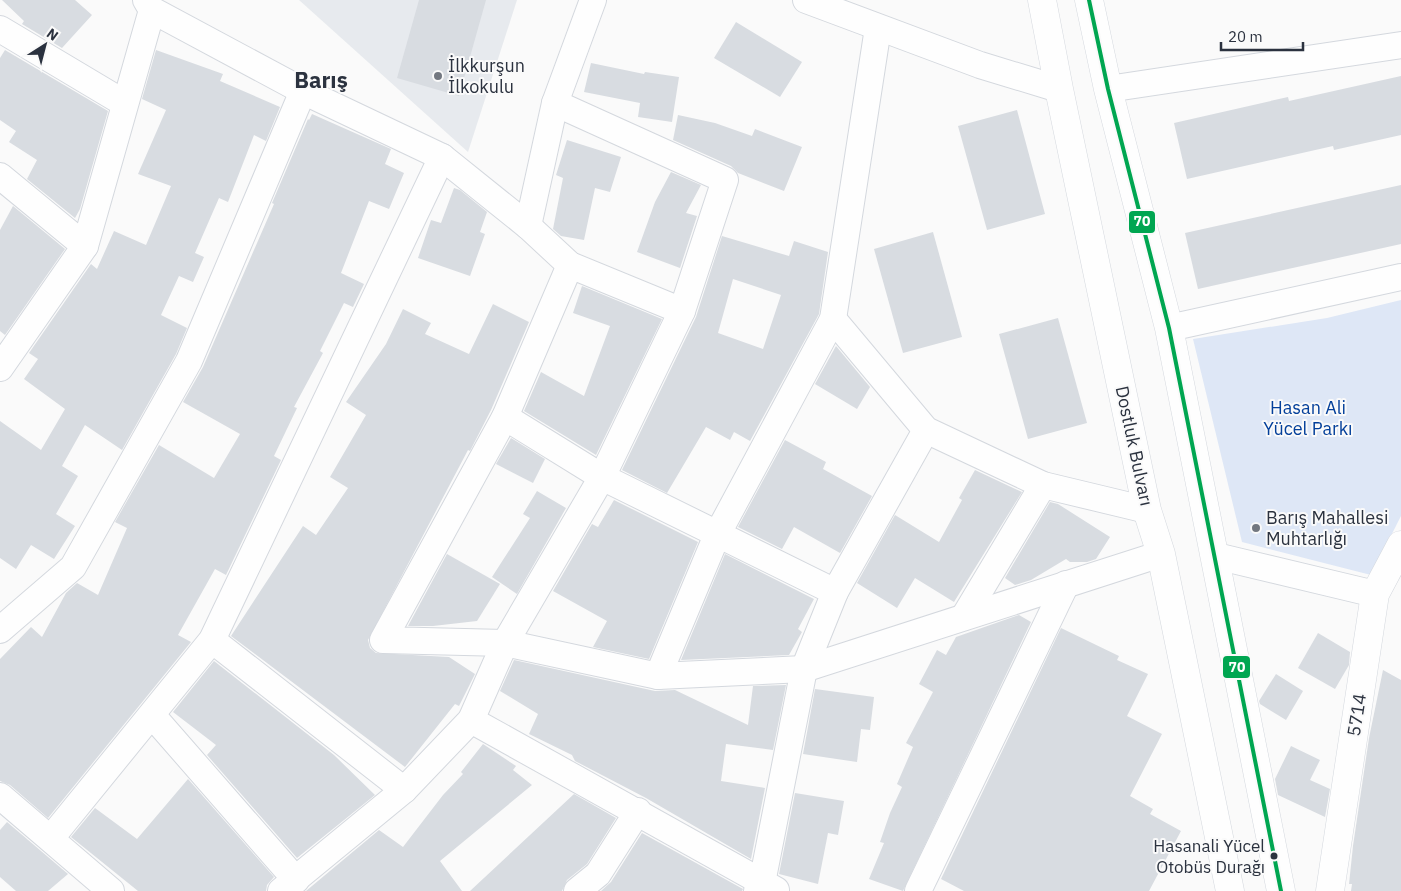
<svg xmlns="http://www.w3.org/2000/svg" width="1401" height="891" viewBox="0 0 1401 891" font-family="'IBM Plex Sans',sans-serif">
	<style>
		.built { fill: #e7eaee }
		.green { fill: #dee7f6 }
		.building { fill: #d8dce1; fill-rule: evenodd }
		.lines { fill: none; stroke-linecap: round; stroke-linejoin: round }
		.minor-casing { stroke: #d4d8de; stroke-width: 28 }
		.major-casing { stroke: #d4d8de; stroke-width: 29 }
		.minor { stroke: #fefefe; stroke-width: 26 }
		.major { stroke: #fefefe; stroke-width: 28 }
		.bus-1-casing { stroke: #fafafa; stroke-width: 8 }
		.bus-1 { stroke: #00a651; stroke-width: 4 }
		.poi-dot { fill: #737880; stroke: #fafafa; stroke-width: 2 }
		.bus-dot { fill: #2b323f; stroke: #fafafa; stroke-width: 2 }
		.labels { text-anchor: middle; stroke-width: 4; stroke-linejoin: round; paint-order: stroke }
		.bus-label { font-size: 17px; fill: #2b323f; stroke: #fafafa; text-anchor: end }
		.poi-label { font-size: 18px; fill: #2b323f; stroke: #fafafa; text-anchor: start }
		.park-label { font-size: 18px; fill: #033f9a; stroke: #fafafa }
		.street-label { font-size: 18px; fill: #2b323f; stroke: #fafafa }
		.district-label { font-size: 22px; font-weight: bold; fill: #2b323f; stroke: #fafafa }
		.line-badge { stroke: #fafafa; stroke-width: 2 }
		.badge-label { font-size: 14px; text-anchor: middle; font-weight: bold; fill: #fff }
	</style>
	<rect width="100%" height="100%" fill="#fafafa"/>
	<path class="built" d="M299,0H517L468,152Z"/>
	<path class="green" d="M1401,300V516L1371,575L1242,542L1193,339L1327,318Z"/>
	<g class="building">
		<path d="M2,0H75L92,15L62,48L22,24L24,21Z"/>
		<path d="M419,0H486L459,96L397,78Z"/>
		<path d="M736,22L802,62L780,97L714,58Z"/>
		<path d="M5,50L108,111L80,209L75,218L27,179L37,160L9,142L16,131L0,120V58Z"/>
		<path d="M156,50L223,74L220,81L280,107L266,141L254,135L228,202L219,198L195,253L204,257L193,282L179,276L161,315L187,328L176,354L122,450L85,425L62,466L78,476L56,514L75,526L54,559L31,545L16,569L0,558V421L41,450L65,409L24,379L38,359L29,353L91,264L97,269L114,231L146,245L171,186L138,174L166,110L142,99Z"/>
		<path d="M591,63L644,74L645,72L679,77L672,122L638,117L640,103L584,92Z"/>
		<path d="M1401,76V135L1334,150L1333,146L1187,179L1174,123L1288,97L1289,101Z"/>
		<path d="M1017,110L1045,214L987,230L958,126Z"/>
		<path d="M312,114L391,149L385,164L404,173L389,209L369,201L341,273L364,284L353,307L344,303L320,351L323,353L294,407L297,408L274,456L281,460L226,575L215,569L178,635L191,642L48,818L10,785L0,781V659L31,627L42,637L66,593L77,583L98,595L127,528L115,522L159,445L214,478L240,434L183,402L203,367L274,204L272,203L308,119L309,120Z"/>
		<path d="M678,115L715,123L752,136L755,129L802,147L784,191L738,173L731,166L673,140Z"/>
		<path d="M567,140L621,157L610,192L595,188L584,240L561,236L553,229L563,178L556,175Z"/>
		<path d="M671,172L701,185L686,213L697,216L680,268L637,252L655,202Z"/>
		<path d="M1401,185V244L1198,289L1185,233Z"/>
		<path d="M454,188L460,190L487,212L480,232L485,234L470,276L418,258L431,220L441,223Z"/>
		<path d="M13,206L65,249L5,335L0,331V230Z"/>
		<path d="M933,232L962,337L903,353L874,249Z"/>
		<path d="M722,236L789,256L794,241L828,252L819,314L750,441L734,432L730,440L706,427L667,493L622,470L696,317ZM733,279L781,295L763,349L718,333Z"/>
		<path d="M582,286L662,319L596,455L524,411L541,372L584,396L610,326L573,313Z"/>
		<path d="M493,304L529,322L491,410L470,451L468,450L368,640L370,648L376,653L449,657L475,674L459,706L455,704L405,767L231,636L303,526L316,535L348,488L330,477L366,415L346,402L386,344L403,309L431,323L425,334L469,354Z"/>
		<path d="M1058,318L1087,423L1028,439L999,334Z"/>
		<path d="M836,346L870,387L857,409L815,384Z"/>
		<path d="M511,438L545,459L533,483L496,464Z"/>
		<path d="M785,440L826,462L823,469L872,496L840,553L794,527L782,549L738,527Z"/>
		<path d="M975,470L1022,492L954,602L915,578L897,608L857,583L895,515L939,542L962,500L959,498Z"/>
		<path d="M537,491L566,508L517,594L492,577L530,518L523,514Z"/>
		<path d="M614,500L698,542L649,659L593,647L607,621L553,591L592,524L598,527Z"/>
		<path d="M1050,502L1058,504L1110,537L1096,559L1087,562H1070L1066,559L1031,580L1015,585L1005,578Z"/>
		<path d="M447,554L500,584L477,621L433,626H408Z"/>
		<path d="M725,554L814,599L798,629L802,632L789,655L681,660Z"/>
		<path d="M1019,615L1031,622L903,891L869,879L884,843L880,842L890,813L902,787L897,784L913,747L906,743L933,692L919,684L937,650L946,655L956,637Z"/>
		<path d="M1061,628L1119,656L1117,660L1148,674L1127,716L1162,734L1130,796L1153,809L1150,814L1181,831L1149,891H964L941,879Z"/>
		<path d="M1318,633L1350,652L1349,665L1335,689L1298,668Z"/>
		<path d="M514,660L655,691L675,690L748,725L753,686L786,685L773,750L726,744L721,781L765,788L751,859L646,798L575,761L572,755L529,734L538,714L500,691Z"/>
		<path d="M214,661L334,755L375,795L297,858L207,755L216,745L173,712Z"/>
		<path d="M1383,670L1401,680V891H1351L1352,884H1349L1353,846L1369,738Z"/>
		<path d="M1276,674L1303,691L1286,720L1260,704L1259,701Z"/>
		<path d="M815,689L874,697L870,730L861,729L857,762L803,754Z"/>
		<path d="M483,744L516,766L513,770L532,785L440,861L462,891H306L379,830L403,847L443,795L463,774L461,772Z"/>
		<path d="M1291,746L1320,760L1310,780L1330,789L1325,817L1278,795L1275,779Z"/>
		<path d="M188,779L274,877L267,885L266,891H138L71,837L95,808L137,839Z"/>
		<path d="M795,793L844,801L838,835L828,833L818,884L779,874Z"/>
		<path d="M574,794L616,818L587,864L567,880L562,891H470Z"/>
		<path d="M7,822L68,874L48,891H16L0,877V830Z"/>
		<path d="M642,833L743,889L742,891H601L611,882Z"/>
	</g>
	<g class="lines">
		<g class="minor-casing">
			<g id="minor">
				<path d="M146,0L152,10L303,91L442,157L528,226L570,265L682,311"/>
				<path d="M806,0L980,65L1059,89"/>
				<path d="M0,29L124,103"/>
				<path d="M1108,89L1401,45"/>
				<path d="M0,176L85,246"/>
				<path d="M528,226L555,103L593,0"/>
				<path d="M570,265L505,417L383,640L505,643L658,676L804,669L1161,554"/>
				<path d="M833,319L926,430L1043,485L1147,510"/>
				<path d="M1169,328L1401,277"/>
				<path d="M0,368L85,246L152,10"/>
				<path d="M505,417L602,477L835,592"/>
				<path d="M1216,556L1375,594"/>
				<path d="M964,617L1043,485"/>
				<path d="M0,630L73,567L189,361L303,91"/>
				<path d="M212,640L404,790"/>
				<path d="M658,676L717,535L833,319L878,28"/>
				<path d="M152,715L296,880"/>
				<path d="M471,720L776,890"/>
				<path d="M0,796L111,891"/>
				<path d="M51,838L212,640L442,157"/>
				<path d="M281,891L404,790L471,720L505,643L602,477L682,311L725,180L555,103"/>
				<path d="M577,891L598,874L638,811"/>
				<path d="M757,891L762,883L804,669L835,592L926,430"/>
				<path d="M918,891L1066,584"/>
			</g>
		</g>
		<g class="major-casing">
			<g id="major">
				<path d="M1042,0L1059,89L1147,510L1161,554L1230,891"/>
				<path d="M1089,0L1108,89L1169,328L1281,891"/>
				<path d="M1330,891L1375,594L1401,545"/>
			</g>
		</g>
		<use href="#minor" class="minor"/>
		<use href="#major" class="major"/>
		<g class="bus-1-casing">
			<path id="bus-1" d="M1089,0L1108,89L1169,328L1281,891"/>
		</g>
		<use href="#bus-1" class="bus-1"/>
	</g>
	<g class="poi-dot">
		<circle cx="438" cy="76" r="5"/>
		<circle cx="1256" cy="528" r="5"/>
	</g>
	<circle class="bus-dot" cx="1274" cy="856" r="4.5"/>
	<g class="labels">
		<g class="bus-label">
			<text x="1265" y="852">Hasanali Yücel<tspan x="1265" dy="21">Otobüs Durağı</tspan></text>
		</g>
		<g class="poi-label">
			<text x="448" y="72">İlkkurşun<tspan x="448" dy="21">İlkokulu</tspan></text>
			<text x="1266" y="524">Barış Mahallesi<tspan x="1266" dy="21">Muhtarlığı</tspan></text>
		</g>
		<g class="park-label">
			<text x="1308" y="414">Hasan Ali<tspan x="1308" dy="21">Yücel Parkı</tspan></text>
		</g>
		<g class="street-label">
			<text transform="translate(1134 446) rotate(78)" y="6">Dostluk Bulvarı</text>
			<text transform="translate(1357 715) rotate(-81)" y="6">5714</text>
		</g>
		<g class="district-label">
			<text x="321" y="88">Barış</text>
		</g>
	</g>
	<g class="line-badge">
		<rect x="1128" y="210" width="28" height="24" rx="5" fill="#00a651"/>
		<rect x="1222" y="655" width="29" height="24" rx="5" fill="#00a651"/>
	</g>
	<g class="badge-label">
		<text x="1142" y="226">70</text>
		<text x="1237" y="672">70</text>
	</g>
	<g transform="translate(45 45) rotate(36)" stroke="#fafafa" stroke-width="4" paint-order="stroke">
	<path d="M0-4L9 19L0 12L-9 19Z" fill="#2b323f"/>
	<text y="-8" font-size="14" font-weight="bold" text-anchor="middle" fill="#2b323f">N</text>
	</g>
	<path d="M1221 42v8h82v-8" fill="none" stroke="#2b323f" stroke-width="2.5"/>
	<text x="1228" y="42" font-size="15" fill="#2b323f" stroke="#fafafa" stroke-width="4" paint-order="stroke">20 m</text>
</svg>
